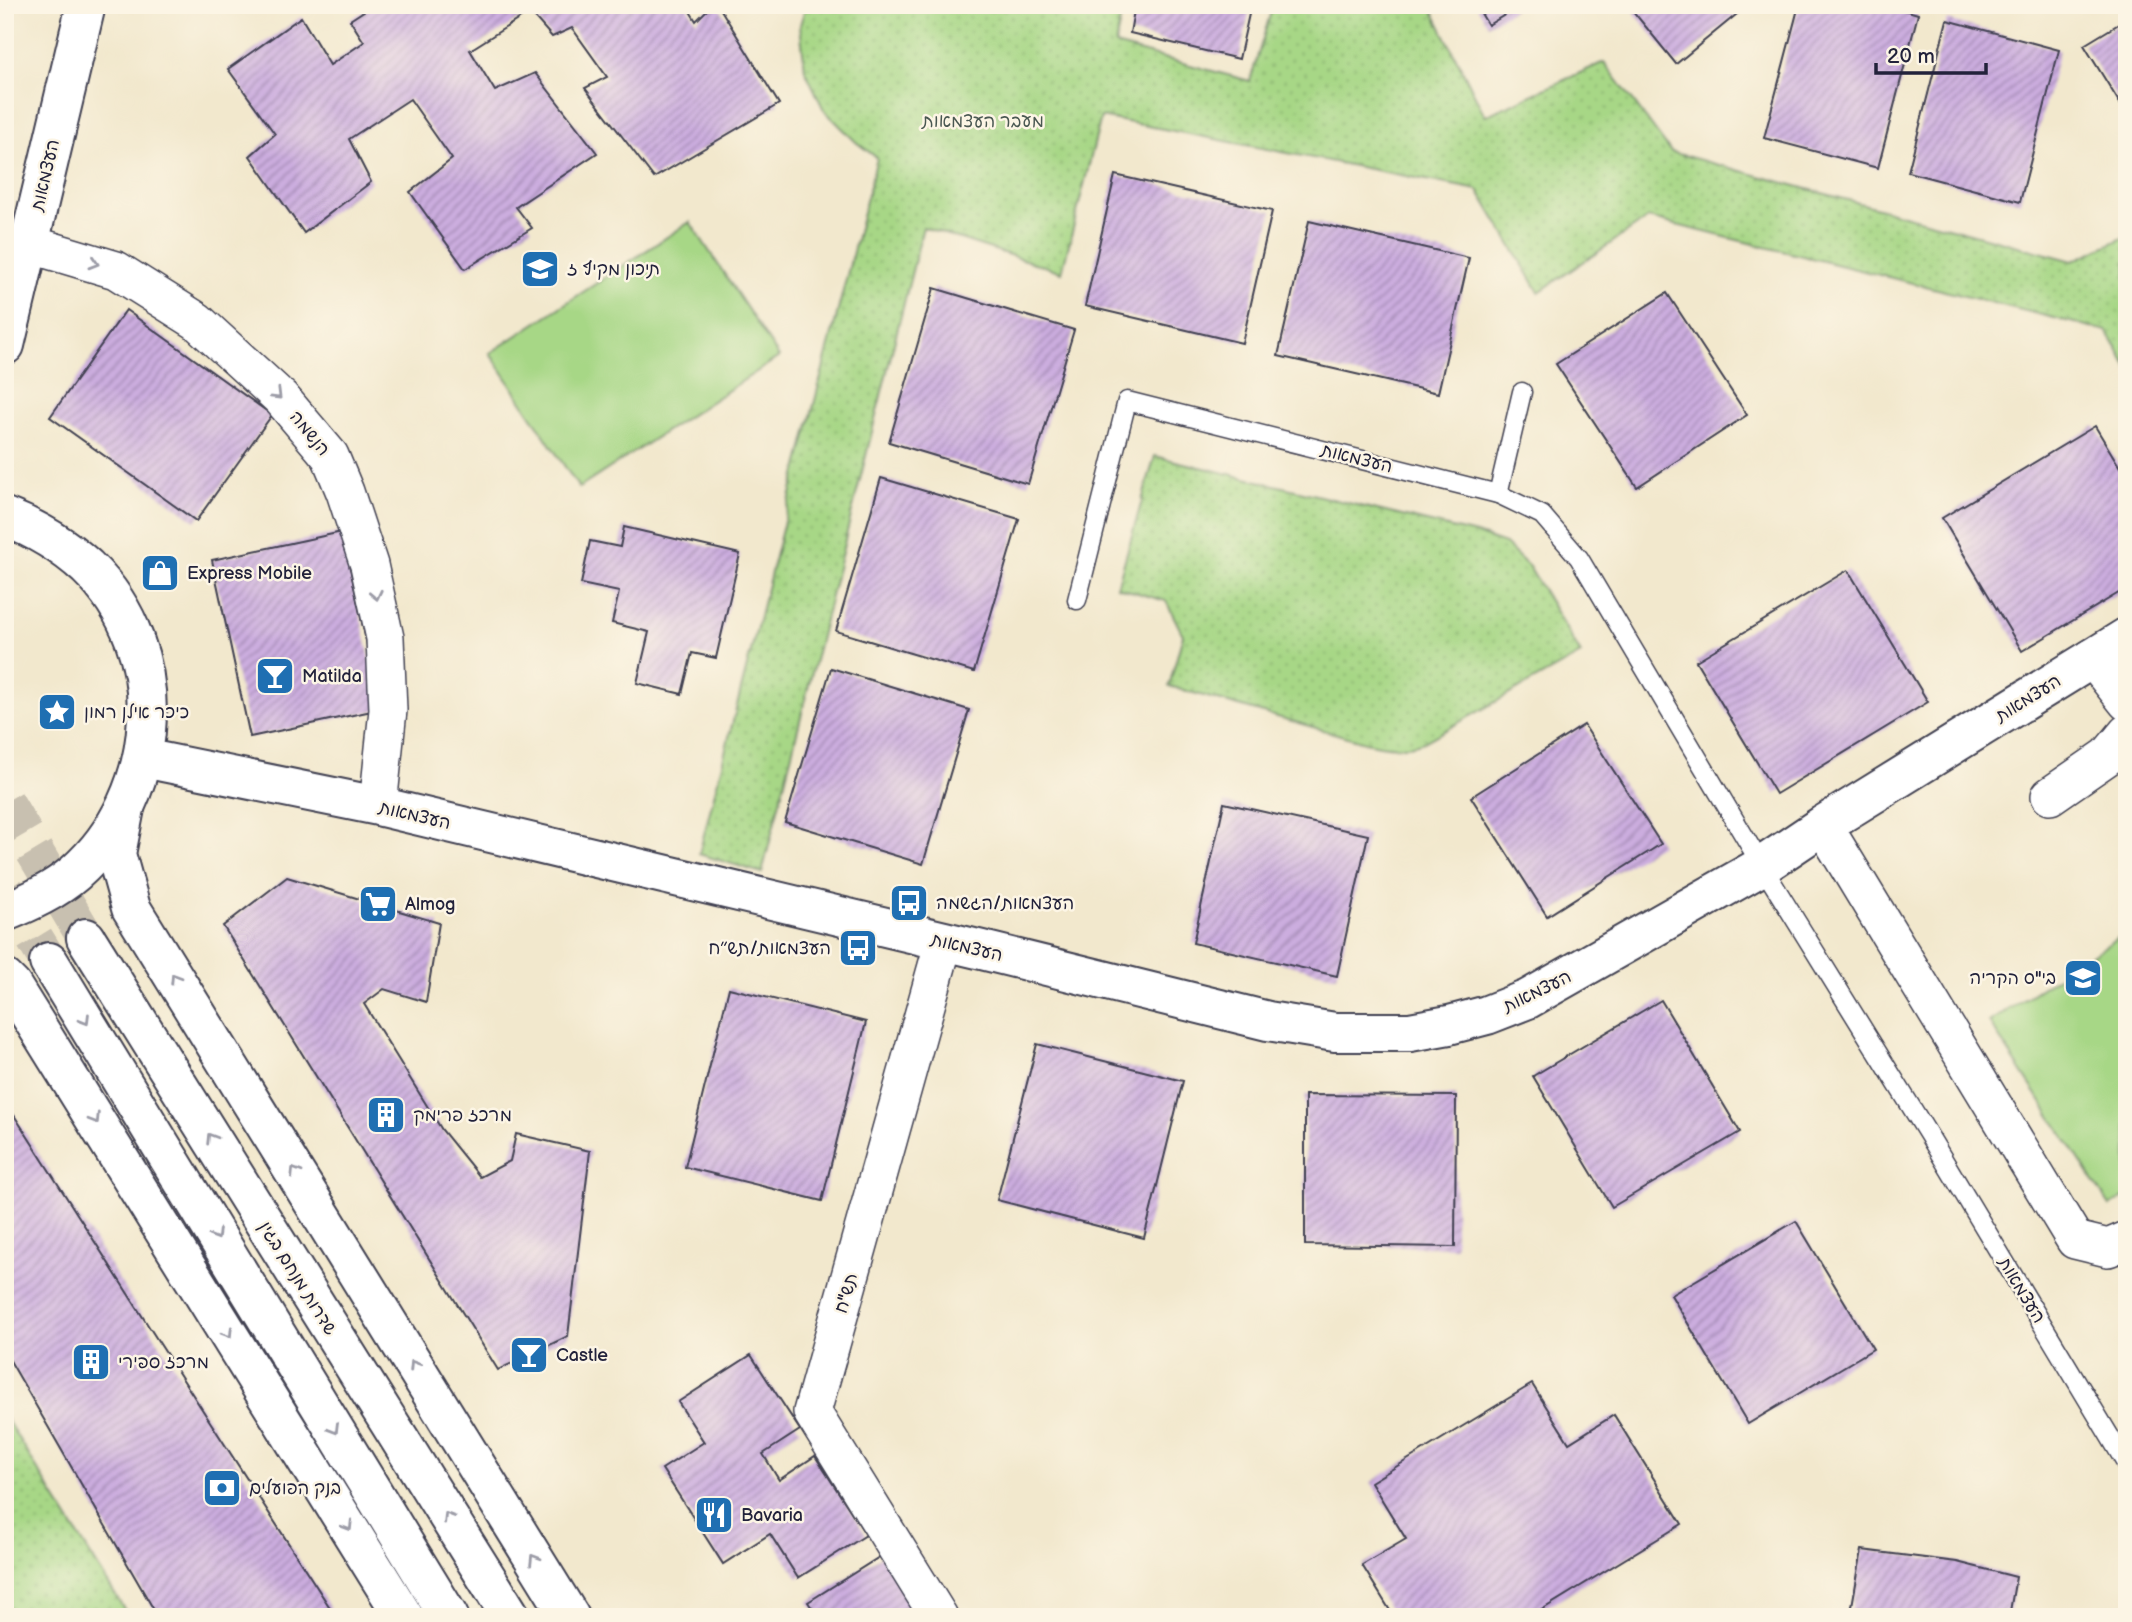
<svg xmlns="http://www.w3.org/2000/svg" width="2132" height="1622" viewBox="0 0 2132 1622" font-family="'Balsamiq Sans','Playpen Sans Hebrew',sans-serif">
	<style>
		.green { fill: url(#green-dots); stroke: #647c60; stroke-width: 2 }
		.pitch { fill: #a7d786; stroke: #647c60; stroke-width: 2 }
		.building { fill: url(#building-hatch) }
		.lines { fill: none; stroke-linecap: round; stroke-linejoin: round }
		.secondary-tunnel { stroke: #c8c0b0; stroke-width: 38; stroke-dasharray: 38 19; stroke-linecap: butt }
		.service-casing { stroke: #414051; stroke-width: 21 }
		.minor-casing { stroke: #414051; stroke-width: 40 }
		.tertiary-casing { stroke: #414051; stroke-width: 42 }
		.secondary-casing { stroke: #414051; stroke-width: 42 }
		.service { stroke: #fff; stroke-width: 18 }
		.minor { stroke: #fff; stroke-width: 37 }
		.tertiary { stroke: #fff; stroke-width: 38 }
		.secondary { stroke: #fff; stroke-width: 38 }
		.oneway { stroke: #9c9ca7 }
		.labels { text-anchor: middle; stroke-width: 5; stroke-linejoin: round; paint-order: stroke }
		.park-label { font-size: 18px; fill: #4a5852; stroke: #fcf5e5 }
		.street-label { font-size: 18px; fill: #22223b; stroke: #fcf5e5 }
		.poi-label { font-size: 18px; fill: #22223b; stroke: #fcf5e5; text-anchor: start }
	</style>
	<defs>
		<pattern id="green-dots" width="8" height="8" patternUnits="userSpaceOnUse" patternTransform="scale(1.75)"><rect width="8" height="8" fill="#a7d786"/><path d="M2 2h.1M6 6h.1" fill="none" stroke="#8fb875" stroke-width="1.8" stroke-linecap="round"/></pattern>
		<pattern id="building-hatch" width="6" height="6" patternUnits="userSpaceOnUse" patternTransform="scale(1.75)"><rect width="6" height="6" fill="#ccaddf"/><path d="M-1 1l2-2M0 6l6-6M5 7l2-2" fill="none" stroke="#a58cb6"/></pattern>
	</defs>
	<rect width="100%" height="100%" fill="#fcf5e5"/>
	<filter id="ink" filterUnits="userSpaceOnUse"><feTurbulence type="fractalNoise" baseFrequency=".0143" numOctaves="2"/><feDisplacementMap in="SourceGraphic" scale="14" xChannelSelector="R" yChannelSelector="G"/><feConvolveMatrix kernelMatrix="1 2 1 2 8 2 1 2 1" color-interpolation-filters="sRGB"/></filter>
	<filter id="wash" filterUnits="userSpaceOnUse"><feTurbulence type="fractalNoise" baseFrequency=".00686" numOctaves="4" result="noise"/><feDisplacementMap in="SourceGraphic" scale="28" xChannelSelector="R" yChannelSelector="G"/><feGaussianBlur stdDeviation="1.57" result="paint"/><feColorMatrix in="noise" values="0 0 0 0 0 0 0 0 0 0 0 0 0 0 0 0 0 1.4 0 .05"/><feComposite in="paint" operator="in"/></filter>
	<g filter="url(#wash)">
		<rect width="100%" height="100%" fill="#f2e8cd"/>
		<g class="green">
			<path d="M806,5H1123L1115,45L1250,81L1273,5H1430L1485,116L1604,62L1671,152L2073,261L2127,236V366L2107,331L1648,218L1539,292L1478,190L1101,117L1062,272L923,227L762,873L699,854L877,158L856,142L824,110L805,70L800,25Z"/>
			<path d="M1155,456L1476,534L1505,544L1529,567L1581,654L1424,742C1403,749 1387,747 1365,742L1169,686L1183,635L1166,601L1117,587Z"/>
			<path d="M5,1417L129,1617H5Z"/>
		</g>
		<g class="pitch">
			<path d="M690,222L779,357L579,488L490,353Z"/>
			<path d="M2127,932V1195L2110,1206L1989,1022Z"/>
		</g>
		<g id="blocks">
			<g class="building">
				<path d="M373,5H686L696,21L712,5H718L779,104L654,178L585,88L607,77L572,28L552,37L530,12L470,50L495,91L535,73L597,153L516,207L532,228L465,269L410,192L452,159L410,99L349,139L371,182L304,233L250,156L275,134L228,69L301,17L330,65L364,42L350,20Z"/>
				<path d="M1135,5H1251L1239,59L1130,33Z"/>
				<path d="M1476,5H1521L1488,25Z"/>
				<path d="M1628,5H1748L1676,64Z"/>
				<path d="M1799,5H1887L1918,14L1878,168L1764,138Z"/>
				<path d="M2127,19V115L2084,45Z"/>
				<path d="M1947,20L2059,50L2020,202L1908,172Z"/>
				<path d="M1115,175L1272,211L1242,343L1085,306Z"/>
				<path d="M1309,221L1469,258L1438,393L1278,356Z"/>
				<path d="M934,288L1074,330L1028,484L889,442Z"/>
				<path d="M1667,293L1747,415L1637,487L1556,364Z"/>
				<path d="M126,310L272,415L196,521L50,417Z"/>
				<path d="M2095,426L2127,479V588L2022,651L1942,518Z"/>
				<path d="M881,478L1019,519L974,672L836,631Z"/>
				<path d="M624,527L740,554L716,658L692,653L682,694L637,683L649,632L612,623L619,592L581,584L590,541L620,547Z"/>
				<path d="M342,532L381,709L250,737L212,560Z"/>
				<path d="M1848,570L1928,702L1776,794L1696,661Z"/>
				<path d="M831,668L969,710L923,864L785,822Z"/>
				<path d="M1584,725L1661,844L1547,916L1471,797Z"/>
				<path d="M1224,803L1368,835L1337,976L1193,943Z"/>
				<path d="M287,877L439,923L426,1002L384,989L364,1004L442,1130L480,1177L510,1161L516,1134L590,1151L568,1336L498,1370L223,926Z"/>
				<path d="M729,988L866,1022L822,1201L685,1167Z"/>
				<path d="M1661,1000L1740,1132L1612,1207L1533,1076Z"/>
				<path d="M1037,1044L1183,1081L1144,1238L997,1200Z"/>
				<path d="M1305,1095L1456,1096L1455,1247L1305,1245Z"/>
				<path d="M5,1101L160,1344L336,1617H158L5,1352Z"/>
				<path d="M1796,1221L1873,1349L1748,1424L1671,1295Z"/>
				<path d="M751,1355L800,1430L763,1454L779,1480L815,1456L866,1535L798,1578L770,1534L723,1564L662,1469L704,1442L678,1402Z"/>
				<path d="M1532,1384L1569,1443L1614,1415L1682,1524L1530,1617H1394L1362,1565L1406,1539L1371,1482Z"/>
				<path d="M1862,1550L1957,1562L2016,1577L2009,1617H1850Z"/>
				<path d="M881,1556L920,1617H818L808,1602Z"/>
			</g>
		</g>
	</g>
	<g filter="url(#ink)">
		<use href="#blocks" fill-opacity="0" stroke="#414051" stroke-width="2"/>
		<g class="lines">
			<g class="secondary-tunnel">
				<path d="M5,802L86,938"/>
				<path d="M5,890L49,962"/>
			</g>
			<g class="service-casing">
				<g id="service">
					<path d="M1498,494L1522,392"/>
					<path d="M1077,600L1127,401L1498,494L1542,515L1579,558L1762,866L1928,1134L2127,1465"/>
				</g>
			</g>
			<g class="minor-casing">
				<g id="minor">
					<path d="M29,244L116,270L197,321L281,398L330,456L345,492L369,565L385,638L388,710L378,806"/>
					<path d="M2092,658L2127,702"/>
					<path d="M2050,796L2108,756L2127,733"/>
					<path d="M1823,825L2075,1240L2108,1248L2127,1240"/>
					<path d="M939,1617L812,1412L944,941"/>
				</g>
			</g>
			<g class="tertiary-casing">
				<g id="tertiary">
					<path d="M5,345L86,5"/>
					<path d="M5,517C36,529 63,545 87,567C174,651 163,795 75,873C54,891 30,902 5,912"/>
					<path d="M143,758L378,806L982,950L1268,1021L1335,1032H1410L1449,1025L1487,1015L1528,999L1762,866L1823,825L2127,637"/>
				</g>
			</g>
			<g class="secondary-casing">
				<g id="secondary">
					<path d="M125,808L116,854L131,908L570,1617"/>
					<path d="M86,938L511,1617"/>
					<path d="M49,962L449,1617"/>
					<path d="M5,979L12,986L404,1617"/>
				</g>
			</g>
			<use href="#service" class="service"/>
			<use href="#minor" class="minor"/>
			<use href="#tertiary" class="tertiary"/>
			<use href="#secondary" class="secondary"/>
		</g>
		<defs><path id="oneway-chevron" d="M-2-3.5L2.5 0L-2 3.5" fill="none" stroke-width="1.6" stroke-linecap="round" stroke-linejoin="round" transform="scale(1.75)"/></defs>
		<g class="oneway">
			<use href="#oneway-chevron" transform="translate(94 263) rotate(17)"/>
			<use href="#oneway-chevron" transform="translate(277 395) rotate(45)"/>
			<use href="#oneway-chevron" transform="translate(376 595) rotate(78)"/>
			<use href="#oneway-chevron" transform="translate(175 978) rotate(-122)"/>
			<use href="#oneway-chevron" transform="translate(85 1020) rotate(59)"/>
			<use href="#oneway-chevron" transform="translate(95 1119) rotate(58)"/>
			<use href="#oneway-chevron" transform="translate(211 1138) rotate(-122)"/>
			<use href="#oneway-chevron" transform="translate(295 1172) rotate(-122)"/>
			<use href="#oneway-chevron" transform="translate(216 1235) rotate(59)"/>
			<use href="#oneway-chevron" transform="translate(228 1333) rotate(58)"/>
			<use href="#oneway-chevron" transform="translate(414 1365) rotate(-122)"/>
			<use href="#oneway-chevron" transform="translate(334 1429) rotate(59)"/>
			<use href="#oneway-chevron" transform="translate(448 1517) rotate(-122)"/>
			<use href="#oneway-chevron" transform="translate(348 1526) rotate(58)"/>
			<use href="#oneway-chevron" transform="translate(534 1559) rotate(-122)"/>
		</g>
	</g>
	<defs>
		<g id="school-square" transform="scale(2.0125)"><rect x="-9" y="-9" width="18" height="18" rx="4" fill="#1f6fb2" stroke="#fcf5e5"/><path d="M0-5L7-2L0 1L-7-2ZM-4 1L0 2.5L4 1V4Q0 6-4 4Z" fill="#fff"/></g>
		<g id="shop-square" transform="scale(2.0125)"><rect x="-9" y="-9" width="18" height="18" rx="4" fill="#1f6fb2" stroke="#fcf5e5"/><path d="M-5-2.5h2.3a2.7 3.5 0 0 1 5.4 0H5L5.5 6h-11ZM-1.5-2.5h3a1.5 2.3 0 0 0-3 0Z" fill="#fff"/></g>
		<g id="bar-square" transform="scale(2.0125)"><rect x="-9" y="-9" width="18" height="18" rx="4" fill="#1f6fb2" stroke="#fcf5e5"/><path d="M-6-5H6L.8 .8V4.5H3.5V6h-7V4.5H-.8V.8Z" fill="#fff"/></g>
		<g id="sight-square" transform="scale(2.0125)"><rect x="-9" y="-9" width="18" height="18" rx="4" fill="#1f6fb2" stroke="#fcf5e5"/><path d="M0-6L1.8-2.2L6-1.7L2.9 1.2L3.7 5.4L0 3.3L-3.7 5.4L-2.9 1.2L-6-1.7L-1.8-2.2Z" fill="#fff"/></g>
		<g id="bus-square" transform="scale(2.0125)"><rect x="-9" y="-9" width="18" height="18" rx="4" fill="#1f6fb2" stroke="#fcf5e5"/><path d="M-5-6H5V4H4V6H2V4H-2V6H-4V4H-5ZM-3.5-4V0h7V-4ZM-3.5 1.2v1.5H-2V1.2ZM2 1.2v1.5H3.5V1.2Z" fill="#fff"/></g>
		<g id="supermarket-square" transform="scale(2.0125)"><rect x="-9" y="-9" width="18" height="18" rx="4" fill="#1f6fb2" stroke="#fcf5e5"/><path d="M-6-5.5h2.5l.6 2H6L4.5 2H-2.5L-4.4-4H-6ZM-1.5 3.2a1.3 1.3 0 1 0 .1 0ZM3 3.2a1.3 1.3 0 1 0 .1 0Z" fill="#fff"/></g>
		<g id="building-square" transform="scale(2.0125)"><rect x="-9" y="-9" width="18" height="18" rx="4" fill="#1f6fb2" stroke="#fcf5e5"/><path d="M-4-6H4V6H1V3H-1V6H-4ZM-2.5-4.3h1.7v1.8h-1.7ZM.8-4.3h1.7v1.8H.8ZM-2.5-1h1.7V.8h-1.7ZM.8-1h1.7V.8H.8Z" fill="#fff"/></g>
		<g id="bank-square" transform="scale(2.0125)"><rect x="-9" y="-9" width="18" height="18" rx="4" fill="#1f6fb2" stroke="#fcf5e5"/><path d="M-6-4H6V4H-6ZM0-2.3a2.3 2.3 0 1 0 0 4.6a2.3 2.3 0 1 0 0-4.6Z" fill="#fff"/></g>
		<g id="restaurant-square" transform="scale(2.0125)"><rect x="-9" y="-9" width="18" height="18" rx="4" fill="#1f6fb2" stroke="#fcf5e5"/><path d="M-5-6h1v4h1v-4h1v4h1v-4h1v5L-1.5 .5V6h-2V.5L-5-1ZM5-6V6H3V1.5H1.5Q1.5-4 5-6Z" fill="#fff"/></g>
	</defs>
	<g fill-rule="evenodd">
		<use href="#school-square" x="540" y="269"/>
		<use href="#shop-square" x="160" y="573"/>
		<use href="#bar-square" x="275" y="676"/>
		<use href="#sight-square" x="57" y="712"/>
		<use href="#bus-square" x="909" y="903"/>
		<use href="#supermarket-square" x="378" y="904"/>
		<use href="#bus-square" x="858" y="948"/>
		<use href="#school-square" x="2083" y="978"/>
		<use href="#building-square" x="386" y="1115"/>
		<use href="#bar-square" x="529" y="1355"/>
		<use href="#building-square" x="91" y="1362"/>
		<use href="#bank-square" x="222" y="1488"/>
		<use href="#restaurant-square" x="714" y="1515"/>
	</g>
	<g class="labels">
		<g class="park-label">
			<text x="983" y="127">מעבר העצמאות</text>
		</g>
		<g class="street-label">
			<text transform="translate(45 175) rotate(-77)" y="6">העצמאות</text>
			<text transform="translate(310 433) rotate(51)" y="6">הנשמה</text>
			<text transform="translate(1357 458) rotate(14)" y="6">העצמאות</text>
			<text transform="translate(2028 698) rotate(-32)" y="6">העצמאות</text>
			<text transform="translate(415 815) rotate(13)" y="6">העצמאות</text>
			<text transform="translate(967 947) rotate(13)" y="6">העצמאות</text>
			<text transform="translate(1537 991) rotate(-26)" y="6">העצמאות</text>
			<text transform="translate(298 1278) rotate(58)" y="6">שדרות מנחם בגין</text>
			<text transform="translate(2022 1290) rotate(59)" y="6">העצמאות</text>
			<text transform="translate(846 1293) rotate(-74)" y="6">תש"ח</text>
		</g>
		<g class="poi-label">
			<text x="567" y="275">תיכון מקיף ז</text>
			<text x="187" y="579">Express Mobile</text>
			<text x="302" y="682">Matilda</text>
			<text x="84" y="718">כיכר אילן רמון</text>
			<text x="936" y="909">העצמאות/הגשמה</text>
			<text x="405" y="910">Almog</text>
			<text x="831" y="954" text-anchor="end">העצמאות/תש״ח</text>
			<text x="2056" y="984" text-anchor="end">בי"ס הקריה</text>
			<text x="413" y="1121">מרכז פרימק</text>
			<text x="556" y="1361">Castle</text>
			<text x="118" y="1368">מרכז ספירי</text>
			<text x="249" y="1494">בנק הפועלים</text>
			<text x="741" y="1521">Bavaria</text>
		</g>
	</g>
	<rect width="2132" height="1622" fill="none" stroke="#fcf5e5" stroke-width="28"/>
	<path d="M1876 63v10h110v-10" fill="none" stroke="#22223b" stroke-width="3.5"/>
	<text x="1887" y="63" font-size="21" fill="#22223b" stroke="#fcf5e5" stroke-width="5" paint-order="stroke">20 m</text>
</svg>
